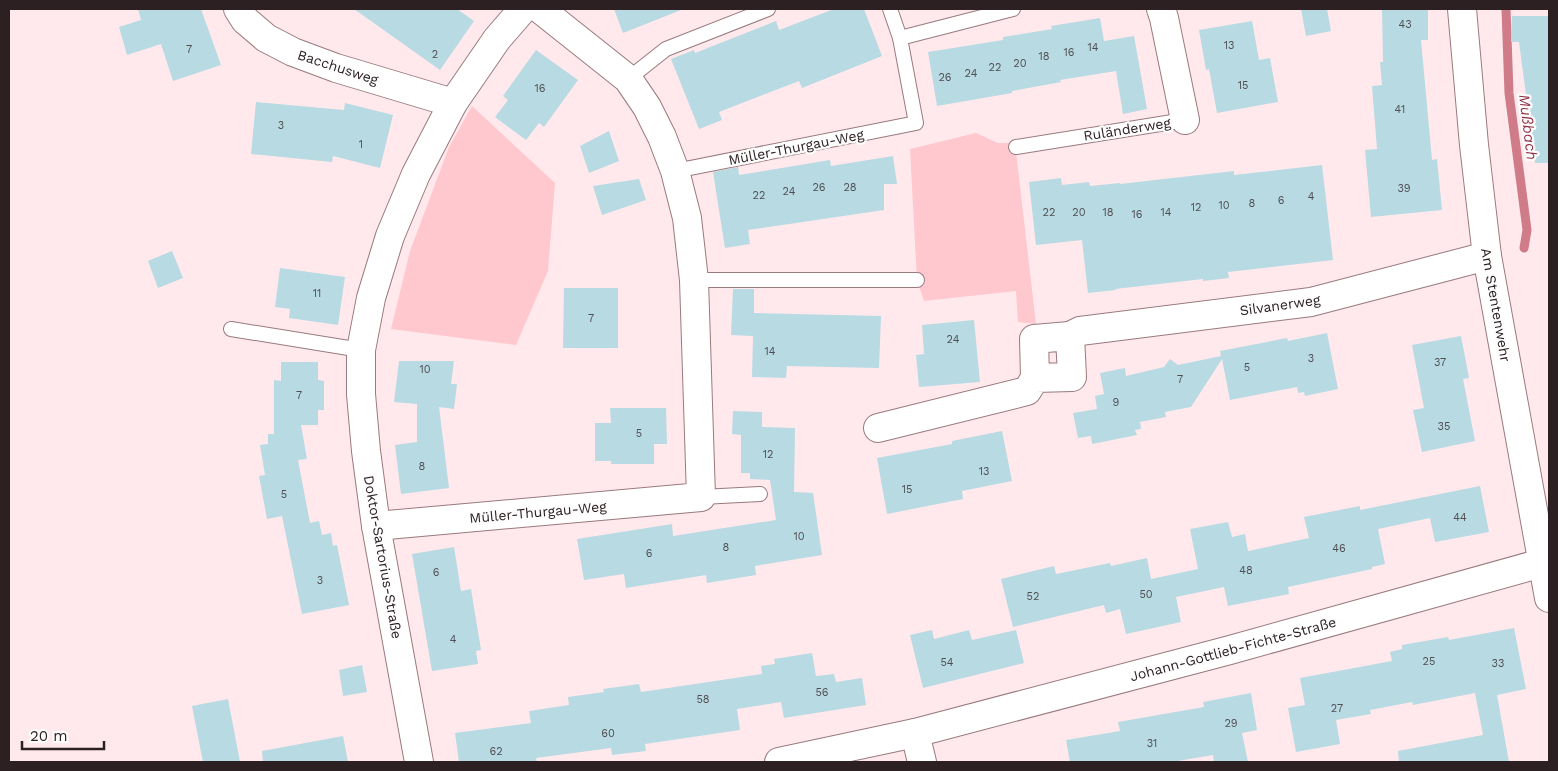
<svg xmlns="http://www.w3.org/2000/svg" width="1558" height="771" viewBox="0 0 1558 771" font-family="'Work Sans',sans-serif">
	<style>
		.green { fill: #ffc8cf }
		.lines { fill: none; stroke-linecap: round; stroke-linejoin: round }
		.stream { stroke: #cf7b88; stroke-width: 9 }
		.building { fill: #b7dae3 }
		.lane-casing { stroke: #997a7d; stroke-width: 16 }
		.street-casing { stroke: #997a7d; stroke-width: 30 }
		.lane { stroke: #fff; stroke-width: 14 }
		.street { stroke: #fff; stroke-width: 28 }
		.labels { text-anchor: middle; stroke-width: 4.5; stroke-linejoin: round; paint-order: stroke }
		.number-label { font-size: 11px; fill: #504e52 }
		.street-label { font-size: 14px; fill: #2d2022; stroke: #fdfdfd }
		.water-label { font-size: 15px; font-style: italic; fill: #902c43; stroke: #fdfdfd }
	</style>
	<rect width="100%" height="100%" fill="#ffe9ec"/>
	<g class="green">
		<path d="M472,106L555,183L548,271L516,345L391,329L410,251L449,147Z"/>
		<path d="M976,133L998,143H1015L1036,324L1018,322L1016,291L924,301L917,280L910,149Z"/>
	</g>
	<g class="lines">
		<path class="stream" d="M1506,9L1509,93L1527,230L1524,248"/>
	</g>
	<g class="building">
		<path d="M138,9H201L221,65L173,81L161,44L127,55L119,27L141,20Z"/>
		<path d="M354,9H457L474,21L440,70Z"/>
		<path d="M614,9H681V10L623,33Z"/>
		<path d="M834,9H864L882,56L802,88L799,81L719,112L722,120L699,129L671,59L694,50L695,53L776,21L779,30Z"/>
		<path d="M1301,9H1327L1331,31L1306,36Z"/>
		<path d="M1382,9H1428V40H1421L1432,160L1437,159L1442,210L1371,217L1365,150L1377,149L1372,86L1382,85L1380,62H1383Z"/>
		<path d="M1512,16H1549V163H1535L1519,42H1511Z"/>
		<path d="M1100,18L1104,41L1134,36L1147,109L1123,114L1116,71L1060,80L1061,82L1012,91V93L937,106L928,52L1003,40V37L1052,29L1051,26Z"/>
		<path d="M1252,21L1259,60L1270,58L1278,102L1217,113L1209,69L1206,70L1199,30Z"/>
		<path d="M536,50L578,80L544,127L539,123L526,140L495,117L508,100L503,96Z"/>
		<path d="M256,102L344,110L345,103L393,115L380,168L333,156L332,162L251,154Z"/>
		<path d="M609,131L619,161L589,173L580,146Z"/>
		<path d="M893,156L897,184H884V210L748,230L750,244L725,248L713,172L738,167L739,175L830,160L831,166Z"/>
		<path d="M1322,165L1333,260L1228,272L1229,278L1203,281V279L1115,289L1116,290L1088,293L1082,240L1036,245L1029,182L1061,178L1062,185L1089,182L1090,186L1120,183V184L1234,171V175Z"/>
		<path d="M639,179L646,200L602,215L593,186Z"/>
		<path d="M172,251L183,278L158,288L148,261Z"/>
		<path d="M280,268L345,277L338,325L289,318L290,309L275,307Z"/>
		<path d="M564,288H618V348H563Z"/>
		<path d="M733,289H754V313L881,316L879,368L787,366L786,378L752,377L753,336L731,335Z"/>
		<path d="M974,320L980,382L919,387L916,355L924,354L922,325Z"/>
		<path d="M1327,333L1338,389L1305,396L1304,392L1298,393L1297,387L1230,400L1222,359L1191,407L1165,412L1166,417L1140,422L1141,429L1135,430L1137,435L1092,444L1091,436L1078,438L1073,413L1097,409L1095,396L1104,394L1100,373L1125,368L1126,376L1164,367L1170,359L1178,365L1221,356L1220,351L1287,338L1288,341Z"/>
		<path d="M1461,336L1469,378L1463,379L1475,441L1422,452L1413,410L1424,408L1412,345Z"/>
		<path d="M399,361H454L451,384H457L454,409L439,407L449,488L401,494L395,445L417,442V404L394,402Z"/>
		<path d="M281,362H318V380L324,381V410H318V425H301L307,459L298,460L310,523L319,521L322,535L331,533L333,546L337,545L349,605L302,614L282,516L267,519L259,476L265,475L260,445L268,444V434H274V380L281,381Z"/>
		<path d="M610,408H666L667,444H654V464H611V461H595V423H611Z"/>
		<path d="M733,411L762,412V427L795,428L794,492L813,493L822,555L755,566L756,575L707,583L706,575L626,588L624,574L584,580L577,539L672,524L673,536L776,520L770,480L750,479V473H741V435L732,434Z"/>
		<path d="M1002,431L1012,481L962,491L963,499L887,514L877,458L952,444V441Z"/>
		<path d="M1480,486L1489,532L1435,542L1430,518L1378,529L1385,564L1372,567V569L1288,587L1289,594L1228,606L1224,587L1176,597L1181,622L1126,634L1120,609L1106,613L1104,605L1013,627L1001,579L1054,566L1056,574L1110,563L1111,566L1147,558L1151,579L1198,569L1190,529L1228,522L1232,537L1245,534L1248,551L1309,538L1304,517L1360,506V510Z"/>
		<path d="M454,547L461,591L471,589L481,650L476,651L478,664L432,671L412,554Z"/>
		<path d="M1514,628L1526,689L1497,695L1509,762H1399L1398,751L1483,735L1475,693L1413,705L1412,702L1370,710L1371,714L1336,720L1340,744L1296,752L1288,708L1305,705L1300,678L1392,661L1390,652L1402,649V645L1448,637L1449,640Z"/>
		<path d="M932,630L934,639L969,630L972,640L1016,630L1024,663L923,688L910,635Z"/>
		<path d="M812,653L816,676L834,674L836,682L862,678L866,705L784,718L781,702L737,709L740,730L645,744L646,751L612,755L611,748L536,758L537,762H459L455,733L531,723L529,711L569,705L568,697L604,692L603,689L639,684L641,692L762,674L761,666L775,664L774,659Z"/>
		<path d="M362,665L367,692L343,696L339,670Z"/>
		<path d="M1251,693L1257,730L1242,733L1248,762H1214L1213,755L1172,762H1070L1066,740L1120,731L1118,722L1204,707L1203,702Z"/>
		<path d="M228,699L240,762H203L192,706Z"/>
		<path d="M343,736L348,762H263L262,751Z"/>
	</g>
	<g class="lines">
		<g class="lane-casing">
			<g id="lane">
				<path d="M900,38L1013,9"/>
				<path d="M628,79L666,49L768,9"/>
				<path d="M1016,147L1185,120"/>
				<path d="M675,171L916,123L900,38L890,9"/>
				<path d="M694,280H917"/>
				<path d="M231,329L361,350"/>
				<path d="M701,497L760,494"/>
			</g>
		</g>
		<g class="street-casing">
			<g id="street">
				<path d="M238,9L245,20L266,38L293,52L336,68L453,103"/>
				<path d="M1161,9L1164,18L1185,120"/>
				<path d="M1462,9L1474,145L1487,256L1549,598"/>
				<path d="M1070,336L1080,331L1311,302L1487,256"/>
				<path d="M878,428L1027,391L1035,378L1034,339L1070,336L1072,377L1035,378"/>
				<path d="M376,526L701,497L694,280L687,218L675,171L662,137L647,107L628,79L540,9"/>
				<path d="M915,733L922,762"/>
				<path d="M419,762L376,526L366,451L361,394V350L371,298L390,236L416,174L453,103L497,39L523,9"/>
				<path d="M779,762L915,733L1230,650L1549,561"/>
			</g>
		</g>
		<use href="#lane" class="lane"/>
		<use href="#street" class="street"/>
	</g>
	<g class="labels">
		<g class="number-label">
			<text x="1405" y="28">43</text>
			<text x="1229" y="49">13</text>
			<text x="1093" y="51">14</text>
			<text x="189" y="53">7</text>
			<text x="1069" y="56">16</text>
			<text x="435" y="58">2</text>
			<text x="1044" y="60">18</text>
			<text x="1020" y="67">20</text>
			<text x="995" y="71">22</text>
			<text x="971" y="77">24</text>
			<text x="945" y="81">26</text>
			<text x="1243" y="89">15</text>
			<text x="540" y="92">16</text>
			<text x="1400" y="113">41</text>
			<text x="281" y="129">3</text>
			<text x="361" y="148">1</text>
			<text x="819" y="191">26</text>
			<text x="850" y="191">28</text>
			<text x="1404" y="192">39</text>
			<text x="789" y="195">24</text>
			<text x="759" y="199">22</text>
			<text x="1311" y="200">4</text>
			<text x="1281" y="204">6</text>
			<text x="1252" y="207">8</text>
			<text x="1224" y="209">10</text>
			<text x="1196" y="211">12</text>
			<text x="1049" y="216">22</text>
			<text x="1079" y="216">20</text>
			<text x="1108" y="216">18</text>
			<text x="1166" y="216">14</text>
			<text x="1137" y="218">16</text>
			<text x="317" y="297">11</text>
			<text x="591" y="322">7</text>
			<text x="953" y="343">24</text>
			<text x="770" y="355">14</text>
			<text x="1311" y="362">3</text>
			<text x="1440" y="366">37</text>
			<text x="1247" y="371">5</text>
			<text x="425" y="373">10</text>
			<text x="1180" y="383">7</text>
			<text x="299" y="399">7</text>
			<text x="1116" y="406">9</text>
			<text x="1444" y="430">35</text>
			<text x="639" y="437">5</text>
			<text x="768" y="458">12</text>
			<text x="422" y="470">8</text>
			<text x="984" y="475">13</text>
			<text x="907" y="493">15</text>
			<text x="284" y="498">5</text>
			<text x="1460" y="521">44</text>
			<text x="799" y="540">10</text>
			<text x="726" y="551">8</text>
			<text x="1339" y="552">46</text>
			<text x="649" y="557">6</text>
			<text x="1246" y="574">48</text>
			<text x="436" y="576">6</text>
			<text x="320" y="584">3</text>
			<text x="1146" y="598">50</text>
			<text x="1033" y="600">52</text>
			<text x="453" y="643">4</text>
			<text x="1429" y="665">25</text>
			<text x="947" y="666">54</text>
			<text x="1498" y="667">33</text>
			<text x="822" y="696">56</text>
			<text x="703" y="703">58</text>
			<text x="1337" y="712">27</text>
			<text x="1231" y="727">29</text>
			<text x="608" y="737">60</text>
			<text x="1152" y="747">31</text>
			<text x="496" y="755">62</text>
		</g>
		<g class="street-label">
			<text transform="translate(338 67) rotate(18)" y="5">Bacchusweg</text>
			<text transform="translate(1127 129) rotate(-9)" y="5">Ruländerweg</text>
			<text transform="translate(796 147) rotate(-11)" y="5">Müller-Thurgau-Weg</text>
			<text transform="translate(1280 305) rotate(-8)" y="5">Silvanerweg</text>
			<text transform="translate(1496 305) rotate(80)" y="5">Am Stentenwehr</text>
			<text transform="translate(538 512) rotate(-5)" y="5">Müller-Thurgau-Weg</text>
			<text transform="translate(383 557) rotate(80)" y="5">Doktor-Sartorius-Straße</text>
			<text transform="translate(1233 649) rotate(-15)" y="5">Johann-Gottlieb-Fichte-Straße</text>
		</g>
		<g class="water-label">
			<text transform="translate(1528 127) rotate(83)" y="5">Mußbach</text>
		</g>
	</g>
	<rect width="1558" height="771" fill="none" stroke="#2d2022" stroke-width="20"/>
	<path d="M22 741v8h82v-8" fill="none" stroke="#2d2022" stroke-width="2.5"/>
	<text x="30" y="741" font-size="15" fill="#2d2022" stroke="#fdfdfd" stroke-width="4" paint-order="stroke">20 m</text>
</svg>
